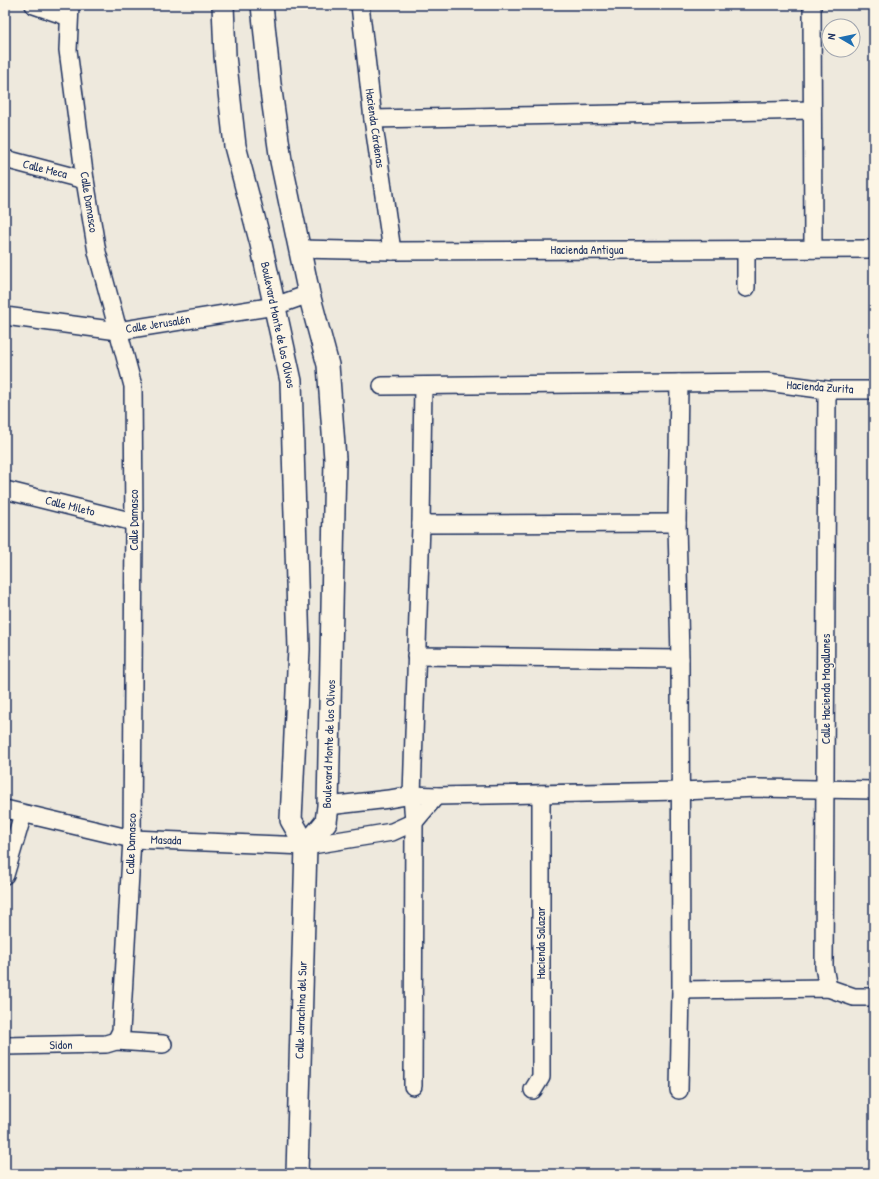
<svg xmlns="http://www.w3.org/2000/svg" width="879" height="1179" viewBox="0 0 879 1179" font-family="'Patrick Hand',sans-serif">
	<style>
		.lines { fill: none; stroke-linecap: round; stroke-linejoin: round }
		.minor-casing { stroke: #1b2f5e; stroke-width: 20 }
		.tertiary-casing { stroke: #1b2f5e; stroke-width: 24 }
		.minor { stroke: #fcf5e5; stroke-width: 17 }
		.tertiary { stroke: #fcf5e5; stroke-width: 21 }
		.labels { text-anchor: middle; stroke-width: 3; stroke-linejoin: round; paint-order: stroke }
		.street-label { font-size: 12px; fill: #1b2f5e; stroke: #fcf5e5 }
	</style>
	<rect width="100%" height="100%" fill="#eee9dd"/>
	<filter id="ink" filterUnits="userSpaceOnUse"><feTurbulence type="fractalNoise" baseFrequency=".025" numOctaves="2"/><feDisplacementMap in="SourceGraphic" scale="8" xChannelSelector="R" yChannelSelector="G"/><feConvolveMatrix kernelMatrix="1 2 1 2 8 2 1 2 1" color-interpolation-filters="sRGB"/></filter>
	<g filter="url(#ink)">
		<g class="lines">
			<g class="minor-casing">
				<g id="minor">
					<path d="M34,5L69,17"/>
					<path d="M70,5L68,50L85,180L97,252L133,386L134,522L132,839L121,1031L116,1041"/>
					<path d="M360,5L373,119L392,251"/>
					<path d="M812,5L813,249"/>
					<path d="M373,119L812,110"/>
					<path d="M5,159L85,180"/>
					<path d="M300,249L392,251L874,249"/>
					<path d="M746,250V288"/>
					<path d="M5,316L118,331L275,306L309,294"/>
					<path d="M679,383L677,523L680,659L681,990L828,988L854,997H874"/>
					<path d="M382,386L767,382L827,390H874"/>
					<path d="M827,390L824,967L828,988"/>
					<path d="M5,490L134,522"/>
					<path d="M421,524L677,523"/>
					<path d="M416,656L680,659"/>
					<path d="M436,796L680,791L758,788L874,790"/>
					<path d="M5,809L132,839L306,846L392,832L414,822L436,796L412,795L389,799L328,806"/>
					<path d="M5,875L23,814"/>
					<path d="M5,1046L106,1044L116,1041L163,1044"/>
					<path d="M413,1086L414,822L412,795L421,524L423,386"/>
					<path d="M533,1090L541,1077V794"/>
					<path d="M679,1090L681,990"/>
				</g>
			</g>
			<g class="tertiary-casing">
				<g id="tertiary">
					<path d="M223,5L225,56L235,146L261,244L291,381L299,649L291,820L306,846"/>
					<path d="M262,5L270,84L281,161L309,294L328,365L335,459L328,806L326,822L306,846"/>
					<path d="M297,1174L306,846"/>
				</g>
			</g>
			<use href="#minor" class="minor"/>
			<use href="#tertiary" class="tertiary"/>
		</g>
	</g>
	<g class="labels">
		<g class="street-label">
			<text transform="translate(375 128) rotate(82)" y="4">Hacienda Cárdenas</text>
			<text transform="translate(45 169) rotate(14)" y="4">Calle Meca</text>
			<text transform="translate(89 202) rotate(81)" y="4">Calle Damasco</text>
			<text x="587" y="254">Hacienda Antigua</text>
			<text transform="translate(158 324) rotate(-9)" y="4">Calle Jerusalén</text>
			<text transform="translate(278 325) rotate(78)" y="4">Boulevard Monte de los Olivos</text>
			<text transform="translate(820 387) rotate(4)" y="4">Hacienda Zurita</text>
			<text transform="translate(70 506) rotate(14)" y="4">Calle Mileto</text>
			<text transform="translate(134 520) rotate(-90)" y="4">Calle Damasco</text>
			<text transform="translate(826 689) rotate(-90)" y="4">Calle Hacienda Magallanes</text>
			<text transform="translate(329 744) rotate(-88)" y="4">Boulevard Monte de los Olivos</text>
			<text transform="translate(166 840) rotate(2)" y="4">Masada</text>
			<text transform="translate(131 844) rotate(-88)" y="4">Calle Damasco</text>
			<text transform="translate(541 943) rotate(-90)" y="4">Hacienda Salazar</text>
			<text transform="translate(301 1010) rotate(-88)" y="4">Calle Jarachina del Sur</text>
			<text transform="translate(61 1045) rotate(-1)" y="4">Sidon</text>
		</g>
	</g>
	<rect width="879" height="1179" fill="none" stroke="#fcf5e5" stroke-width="20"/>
	<rect x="10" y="10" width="859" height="1159" fill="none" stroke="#1b2f5e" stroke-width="1.5" filter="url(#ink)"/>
	<g transform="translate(841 38) rotate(279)"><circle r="19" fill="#fcf5e5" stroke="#a2a6af"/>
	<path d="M0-3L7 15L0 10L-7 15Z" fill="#1f6fb2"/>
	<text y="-6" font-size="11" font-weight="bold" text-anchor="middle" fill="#1b2f5e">N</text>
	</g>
</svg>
